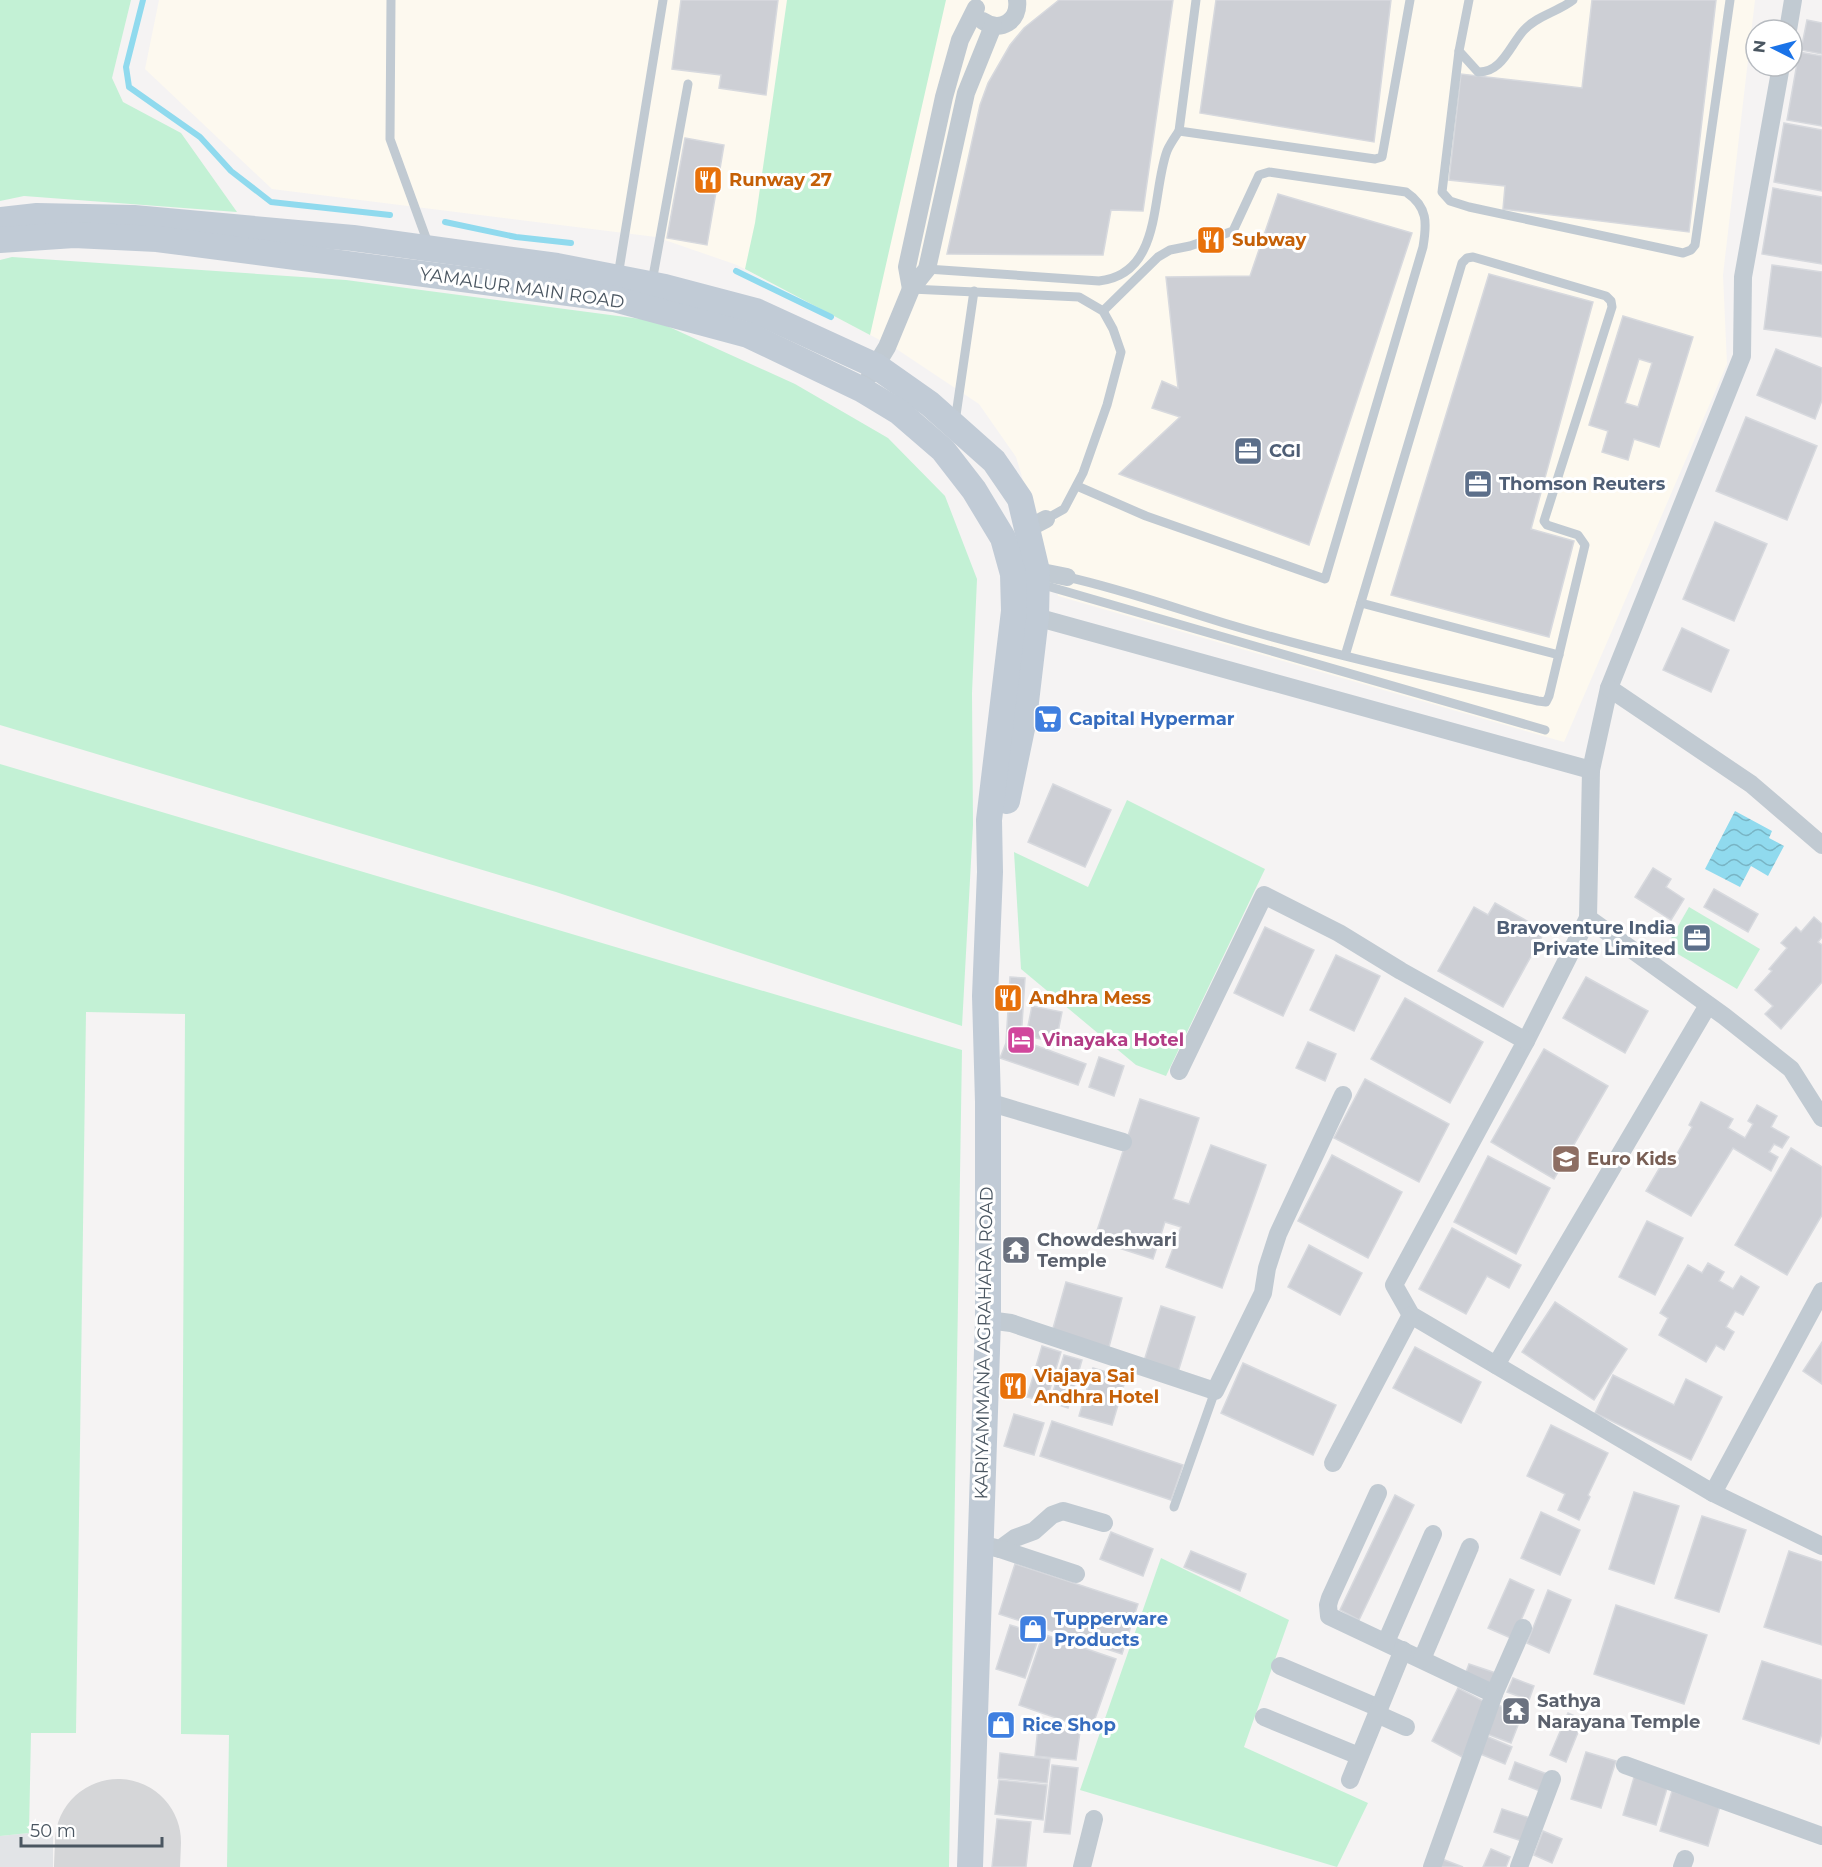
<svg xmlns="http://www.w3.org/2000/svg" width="1822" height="1867" viewBox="0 0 1822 1867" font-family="Montserrat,sans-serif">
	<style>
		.commercial { fill: #fdf9ef }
		.airport { fill: #e2e4e7 }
		.grass { fill: #c3f1d5 }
		.water { fill: url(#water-waves) }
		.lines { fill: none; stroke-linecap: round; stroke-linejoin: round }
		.stream { stroke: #90daee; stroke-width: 6 }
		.runway { stroke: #d5d6d8; stroke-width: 126 }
		.building { fill: #cdcfd5; stroke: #d7d9de; stroke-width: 1.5; fill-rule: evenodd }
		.lane { stroke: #c1cad2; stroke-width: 9 }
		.street { stroke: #c1cad2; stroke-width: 18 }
		.secondary { stroke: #c1cbd6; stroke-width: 26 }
		.labels { text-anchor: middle; stroke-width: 6; stroke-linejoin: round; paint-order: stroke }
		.food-label { font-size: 18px; font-weight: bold; fill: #c56008; stroke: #fff; text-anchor: start }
		.street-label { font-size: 18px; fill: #4a5661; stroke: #fff }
		.service-label { font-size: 18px; font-weight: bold; fill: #4e5e75; stroke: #fff; text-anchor: start }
		.shop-label { font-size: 18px; font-weight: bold; fill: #366cbe; stroke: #fff; text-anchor: start }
		.hotel-label { font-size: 18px; font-weight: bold; fill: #b23c85; stroke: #fff; text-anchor: start }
		.education-label { font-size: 18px; font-weight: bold; fill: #785e54; stroke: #fff; text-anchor: start }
		.worship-label { font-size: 18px; font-weight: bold; fill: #5b616d; stroke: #fff; text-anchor: start }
	</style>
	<defs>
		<pattern id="water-waves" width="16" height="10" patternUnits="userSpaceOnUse" patternTransform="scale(1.5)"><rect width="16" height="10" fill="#90daee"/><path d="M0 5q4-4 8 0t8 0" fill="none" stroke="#78b4c4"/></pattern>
	</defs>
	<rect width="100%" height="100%" fill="#f5f3f3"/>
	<path class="commercial" d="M159,0H1755L1723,275L1727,364L1564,742L1058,596L1016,457L979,404L895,348L737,265L656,237L272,189L145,69Z"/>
	<path class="airport" d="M29,1833L53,1836V1867H0V1836Z"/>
	<g class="grass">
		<path d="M0,0H131L112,78L123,102L181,133L237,212L24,196L0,201Z"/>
		<path d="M787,0H946L870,335L745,269L755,223Z"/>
		<path d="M12,257L346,280L656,321L795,384L888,438L945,496L977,579L972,693L973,825L962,1026L556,892L0,725V260Z"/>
		<path d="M0,764L962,1050L949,1867H227L229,1735L181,1734L185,1014L86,1012L76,1733H31L29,1833L0,1836Z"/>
		<path d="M1127,800L1265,869L1166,1076L1136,1065L1021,969L1014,852L1088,887Z"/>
		<path d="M1689,907L1760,949L1737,989L1666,947Z"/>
		<path d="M1161,1558L1289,1620L1244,1747L1368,1803L1337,1867L1080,1790Z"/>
	</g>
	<path class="water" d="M1735,811L1772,831L1769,838L1784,846L1768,876L1751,866L1740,887L1705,869Z"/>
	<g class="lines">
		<g class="stream">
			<path d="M143,0L126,67L129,87L200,137L231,171L271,202L390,215"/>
			<path d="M445,222L516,237L571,243"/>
			<path d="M736,271L831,317"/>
		</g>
		<path class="runway" d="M117,1867L118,1842"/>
	</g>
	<g class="building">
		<path d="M681,0H778L766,95L719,88L721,75L672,69Z"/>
		<path d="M1059,0H1173L1143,211L1111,210L1103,255L947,254L980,105L988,83L1010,45L1024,28Z"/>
		<path d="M1216,0H1391L1374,142L1200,113Z"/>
		<path d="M1592,0H1716L1689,232L1503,209L1505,186L1449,180L1461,74L1582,88Z"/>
		<path d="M1807,20L1822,23V54L1801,50Z"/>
		<path d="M1799,52L1822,56V126L1787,120Z"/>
		<path d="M1784,123L1822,130V191L1774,182Z"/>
		<path d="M685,138L724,145L707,245L667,238Z"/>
		<path d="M1773,188L1822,197V264L1762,254Z"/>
		<path d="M1278,194L1412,233L1309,545L1119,474L1180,417L1152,408L1162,381L1178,388L1166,277L1250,276Z"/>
		<path d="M1772,265L1822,272V337L1764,329Z"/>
		<path d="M1489,274L1593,302L1531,529L1574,541L1549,637L1391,595Z"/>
		<path d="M1623,316L1693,337L1659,447L1634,439L1628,460L1602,452L1608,431L1589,425ZM1639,359L1652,363L1638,407L1625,403Z"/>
		<path d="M1776,349L1822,368V400L1815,419L1757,395Z"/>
		<path d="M1746,417L1817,446L1787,520L1716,491Z"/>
		<path d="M1715,522L1767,544L1734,621L1683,599Z"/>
		<path d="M1682,628L1729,650L1711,692L1663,670Z"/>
		<path d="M1053,784L1111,810L1085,867L1028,842Z"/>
		<path d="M1653,868L1671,879L1666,887L1684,899L1671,920L1635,897Z"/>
		<path d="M1714,889L1758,914L1748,932L1704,907Z"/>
		<path d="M1495,903L1545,931L1503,1007L1438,971L1474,907L1488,915Z"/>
		<path d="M1814,917L1822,924V937L1818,942L1822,945V982L1781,1029L1765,1014L1773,1006L1755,990L1772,971L1769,969L1787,948L1781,943L1796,927L1801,932Z"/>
		<path d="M1265,927L1314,950L1283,1016L1234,993Z"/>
		<path d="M1336,955L1380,976L1354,1031L1310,1010Z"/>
		<path d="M1010,977L1025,978L1021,1040L1086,1064L1078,1085L1000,1058L1006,1043Z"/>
		<path d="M1586,977L1648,1011L1625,1053L1563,1018Z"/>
		<path d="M1405,998L1483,1042L1450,1103L1371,1059Z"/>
		<path d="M1032,1006L1062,1012L1056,1042L1026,1036Z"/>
		<path d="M1308,1042L1336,1054L1325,1081L1296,1068Z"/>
		<path d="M1544,1049L1608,1086L1554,1179L1491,1142Z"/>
		<path d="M1099,1057L1124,1066L1114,1096L1089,1087Z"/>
		<path d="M1365,1079L1449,1124L1419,1182L1334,1138Z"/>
		<path d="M1140,1099L1199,1118L1173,1199L1189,1204L1211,1145L1266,1165L1222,1288L1166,1267L1181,1227L1165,1222L1153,1259L1094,1240Z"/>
		<path d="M1701,1102L1733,1119L1728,1128L1745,1138L1753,1124L1748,1121L1757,1105L1777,1116L1771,1127L1789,1137L1782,1148L1774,1144L1769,1152L1778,1157L1771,1171L1733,1148L1691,1216L1646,1191L1663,1162L1670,1166L1692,1127L1689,1125Z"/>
		<path d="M1791,1148L1822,1167V1215L1787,1275L1735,1245Z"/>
		<path d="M1332,1155L1402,1192L1368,1258L1298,1221Z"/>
		<path d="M1488,1156L1550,1188L1516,1254L1454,1222Z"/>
		<path d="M1647,1221L1683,1238L1655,1295L1619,1277Z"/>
		<path d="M1452,1228L1521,1265L1509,1288L1487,1276L1466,1314L1419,1289Z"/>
		<path d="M1309,1245L1362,1273L1340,1315L1288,1287Z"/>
		<path d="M1708,1263L1724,1272L1719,1281L1733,1289L1741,1276L1759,1287L1743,1315L1735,1311L1726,1327L1734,1332L1724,1350L1716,1345L1706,1362L1659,1335L1668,1318L1660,1313L1688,1265L1702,1273Z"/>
		<path d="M1066,1282L1122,1298L1109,1347L1052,1332Z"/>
		<path d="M1555,1302L1627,1349L1594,1400L1522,1352Z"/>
		<path d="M1161,1306L1195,1317L1178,1372L1144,1361Z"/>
		<path d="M1822,1342V1384L1803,1371Z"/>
		<path d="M1042,1346L1061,1352L1046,1402L1027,1397Z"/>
		<path d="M1415,1347L1481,1382L1461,1423L1393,1388Z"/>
		<path d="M1064,1355L1082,1360L1068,1408L1050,1402Z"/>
		<path d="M1243,1363L1336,1405L1313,1455L1221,1413Z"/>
		<path d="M1093,1368L1126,1378L1112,1425L1079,1416Z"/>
		<path d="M1613,1375L1674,1405L1686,1379L1722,1397L1691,1460L1595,1413Z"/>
		<path d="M1014,1414L1044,1423L1034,1455L1004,1446Z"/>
		<path d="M1052,1421L1183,1465L1171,1500L1040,1456Z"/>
		<path d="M1551,1425L1608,1453L1588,1495L1590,1497L1579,1520L1558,1510L1565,1494L1527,1476Z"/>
		<path d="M1634,1492L1679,1506L1654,1584L1609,1569Z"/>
		<path d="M1395,1495L1414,1505L1359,1620L1340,1610Z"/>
		<path d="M1541,1512L1580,1530L1560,1575L1521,1558Z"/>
		<path d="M1702,1516L1746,1530L1719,1612L1675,1598Z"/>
		<path d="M1111,1532L1153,1549L1143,1576L1100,1559Z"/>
		<path d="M1191,1551L1246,1574L1240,1591L1184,1567Z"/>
		<path d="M1789,1551L1822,1562V1645L1764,1627Z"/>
		<path d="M1015,1564L1138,1604L1122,1654L999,1614Z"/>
		<path d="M1510,1579L1534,1590L1513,1639L1488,1628Z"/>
		<path d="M1548,1590L1571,1600L1549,1653L1527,1643Z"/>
		<path d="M1616,1605L1707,1635L1684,1704L1594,1674Z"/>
		<path d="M1010,1625L1040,1634L1025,1678L996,1669Z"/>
		<path d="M1043,1634L1116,1659L1091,1730L1019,1705Z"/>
		<path d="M1762,1661L1822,1680V1733L1819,1744L1743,1719Z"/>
		<path d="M1469,1664L1496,1673L1492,1685L1465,1675Z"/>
		<path d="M1513,1678L1534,1686L1529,1700L1507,1692Z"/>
		<path d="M1458,1688L1489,1704L1462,1757L1432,1741Z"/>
		<path d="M1498,1705L1522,1715L1511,1743L1487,1734Z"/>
		<path d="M1568,1713L1583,1720L1566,1762L1550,1755Z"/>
		<path d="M1038,1727L1080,1732L1076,1760L1035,1756Z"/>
		<path d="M1486,1736L1512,1747L1505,1764L1478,1753Z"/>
		<path d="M1586,1752L1616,1761L1601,1808L1571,1799Z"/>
		<path d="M1000,1753L1050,1759L1047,1783L998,1778Z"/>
		<path d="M1515,1762L1547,1774L1540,1791L1509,1779Z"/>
		<path d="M1052,1765L1078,1768L1070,1834L1044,1832Z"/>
		<path d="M1635,1774L1668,1785L1656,1825L1623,1815Z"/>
		<path d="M999,1780L1047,1785L1043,1820L995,1814Z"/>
		<path d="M1672,1791L1720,1806L1708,1846L1660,1831Z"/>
		<path d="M1502,1809L1530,1818L1522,1841L1494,1832Z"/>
		<path d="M997,1819L1031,1822L1026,1867H992Z"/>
		<path d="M1543,1831L1562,1839L1552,1863L1534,1855Z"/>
		<path d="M1491,1849L1510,1857L1506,1867H1483Z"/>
		<path d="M1442,1859L1463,1867H1439Z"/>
	</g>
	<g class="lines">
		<g class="lane">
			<path d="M391,0L390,139L429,246"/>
			<path d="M1196,0L1179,131L1375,159L1382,157L1410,0"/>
			<path d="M1469,0L1459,51L1478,72C1502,73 1510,45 1524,30C1538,15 1558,12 1573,0"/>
			<path d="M1459,51L1442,192L1450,201L1469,207L1683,253L1691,250L1695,245L1730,0"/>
			<path d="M927,269L1099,281C1163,274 1151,194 1167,151C1170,144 1175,137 1179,131"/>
			<path d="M618,276L663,0"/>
			<path d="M652,282L688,84"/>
			<path d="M911,289L1079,297L1103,311L1113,329L1121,352L1107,405L1083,473L1064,509L1046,519"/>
			<path d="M955,422L974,291"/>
			<path d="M1077,486L1146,516L1325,579L1423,247C1427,223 1428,207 1406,192L1269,172L1259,175L1233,231L1190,246L1170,250L1158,257L1103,311"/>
			<path d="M1067,577C1121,589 1172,607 1224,623C1327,654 1433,677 1538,701L1546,702L1549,696L1585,545L1578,535L1547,525L1544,521L1612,307L1611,301L1606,296L1473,257L1467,258L1462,263L1345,656"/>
			<path d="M1040,584L1545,730"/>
			<path d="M1361,603L1559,655"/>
			<path d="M1174,1507L1215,1391"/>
		</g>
		<g class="street">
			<path d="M983,21C1000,33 1020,21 1017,0"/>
			<path d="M1788,30L1793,0"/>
			<path d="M1781,66L1743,277L1742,356L1609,688L1591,770L1588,918L1526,1041L1394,1285L1411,1315L1713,1493L1822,1291"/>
			<path d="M911,289L907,267L944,97L960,40L976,8"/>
			<path d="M870,375L887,347L911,289L927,269L966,93L993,26"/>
			<path d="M1027,529L1046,519"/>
			<path d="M1027,572L1037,571L1067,577"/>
			<path d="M1025,614L1591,770"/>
			<path d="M1609,688L1751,784L1822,845"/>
			<path d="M1588,918L1724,1016L1791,1069L1822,1118"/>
			<path d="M1179,1071L1264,895L1339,933L1401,971L1526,1041"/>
			<path d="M988,1102L1123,1142"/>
			<path d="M988,1320L1011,1323L1215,1391L1263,1293L1267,1268L1278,1234L1343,1095"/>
			<path d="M1496,1365L1708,1005"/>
			<path d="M1333,1463L1411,1315"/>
			<path d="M1378,1493L1330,1598L1328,1605L1329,1616L1494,1694"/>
			<path d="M1713,1493L1822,1546"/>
			<path d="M980,1544L1000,1549L1015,1538L1034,1531L1052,1515L1063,1511L1104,1523"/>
			<path d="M1000,1549L1076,1574"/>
			<path d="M1386,1642L1433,1534"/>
			<path d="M1422,1659L1470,1547"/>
			<path d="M1280,1666L1379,1708"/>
			<path d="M1377,1714L1406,1727"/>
			<path d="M1264,1717L1359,1756"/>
			<path d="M1625,1765L1822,1836"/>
			<path d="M1350,1780L1403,1650"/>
			<path d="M1082,1867L1094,1819"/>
			<path d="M1432,1867L1494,1694L1523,1628"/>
			<path d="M1519,1867L1552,1779"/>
			<path d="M1682,1867L1685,1859"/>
		</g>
		<g class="secondary">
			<path d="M0,220L37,216L134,218L353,238L557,266L665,287L756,311L876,366L930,404L994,461L1020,499L1037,571L1036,617L1024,719L1007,801"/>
			<path d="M0,240L74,235L157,239L614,299L748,335L861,389L899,412L943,450L974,490L1003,538L1013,574L1014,611L989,820L990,872L985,996L988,1102V1320L970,1867"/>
		</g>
	</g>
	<defs>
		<g id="restaurant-square" transform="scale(1.5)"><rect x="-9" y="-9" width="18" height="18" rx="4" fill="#e8710a" stroke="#fff"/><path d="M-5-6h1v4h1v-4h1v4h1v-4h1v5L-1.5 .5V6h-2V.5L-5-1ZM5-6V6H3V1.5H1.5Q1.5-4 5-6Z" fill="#fff"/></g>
		<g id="office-square" transform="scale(1.5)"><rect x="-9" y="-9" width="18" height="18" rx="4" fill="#5c6f8a" stroke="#fff"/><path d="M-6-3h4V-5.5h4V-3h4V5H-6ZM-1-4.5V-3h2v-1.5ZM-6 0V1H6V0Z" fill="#fff"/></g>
		<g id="supermarket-square" transform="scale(1.5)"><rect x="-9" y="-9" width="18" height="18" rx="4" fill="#3f7fe0" stroke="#fff"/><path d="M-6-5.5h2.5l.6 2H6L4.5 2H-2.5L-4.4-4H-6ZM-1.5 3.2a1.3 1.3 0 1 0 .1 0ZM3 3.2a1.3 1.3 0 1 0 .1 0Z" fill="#fff"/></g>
		<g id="hotel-square" transform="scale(1.5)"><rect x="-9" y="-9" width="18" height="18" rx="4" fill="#d1479c" stroke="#fff"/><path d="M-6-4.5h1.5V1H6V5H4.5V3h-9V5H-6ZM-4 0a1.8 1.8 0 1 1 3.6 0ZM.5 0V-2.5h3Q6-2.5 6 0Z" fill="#fff"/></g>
		<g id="school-square" transform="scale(1.5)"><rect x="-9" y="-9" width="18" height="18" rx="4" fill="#8d6e63" stroke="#fff"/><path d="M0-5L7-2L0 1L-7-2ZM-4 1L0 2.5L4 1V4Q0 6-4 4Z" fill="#fff"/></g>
		<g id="temple-square" transform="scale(1.5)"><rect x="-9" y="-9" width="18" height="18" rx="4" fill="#6b7280" stroke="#fff"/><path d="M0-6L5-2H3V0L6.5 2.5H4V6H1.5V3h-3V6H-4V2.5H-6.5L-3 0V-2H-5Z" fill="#fff"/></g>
		<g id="shop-square" transform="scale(1.5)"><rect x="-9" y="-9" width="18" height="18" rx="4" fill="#3f7fe0" stroke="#fff"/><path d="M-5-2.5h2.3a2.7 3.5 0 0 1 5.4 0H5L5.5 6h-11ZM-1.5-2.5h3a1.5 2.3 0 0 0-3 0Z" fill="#fff"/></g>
	</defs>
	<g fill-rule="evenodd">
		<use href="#restaurant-square" x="708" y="180"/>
		<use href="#restaurant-square" x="1211" y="240"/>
		<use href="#office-square" x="1248" y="451"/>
		<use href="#office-square" x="1478" y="484"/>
		<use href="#supermarket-square" x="1048" y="719"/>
		<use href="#office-square" x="1697" y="938"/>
		<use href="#restaurant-square" x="1008" y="998"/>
		<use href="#hotel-square" x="1021" y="1040"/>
		<use href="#school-square" x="1566" y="1159"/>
		<use href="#temple-square" x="1016" y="1250"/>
		<use href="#restaurant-square" x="1013" y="1386"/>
		<use href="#shop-square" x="1033" y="1629"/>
		<use href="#temple-square" x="1516" y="1711"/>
		<use href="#shop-square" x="1001" y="1725"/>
	</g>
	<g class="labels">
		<g class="food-label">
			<text x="729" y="186">Runway 27</text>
			<text x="1232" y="246">Subway</text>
			<text x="1029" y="1004">Andhra Mess</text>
			<text x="1034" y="1382">Viajaya Sai<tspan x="1034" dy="21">Andhra Hotel</tspan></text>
		</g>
		<g class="street-label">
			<text transform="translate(522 288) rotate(8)" y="6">YAMALUR MAIN ROAD</text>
			<text transform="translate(984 1343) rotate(-89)" y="6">KARIYAMMANA AGRAHARA ROAD</text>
		</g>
		<g class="service-label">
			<text x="1269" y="457">CGI</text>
			<text x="1499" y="490">Thomson Reuters</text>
			<text x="1676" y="934" text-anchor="end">Bravoventure India<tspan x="1676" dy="21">Private Limited</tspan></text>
		</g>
		<g class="shop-label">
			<text x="1069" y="725">Capital Hypermar</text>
			<text x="1054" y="1625">Tupperware<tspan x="1054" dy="21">Products</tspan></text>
			<text x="1022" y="1731">Rice Shop</text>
		</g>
		<g class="hotel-label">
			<text x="1042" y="1046">Vinayaka Hotel</text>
		</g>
		<g class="education-label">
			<text x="1587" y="1165">Euro Kids</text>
		</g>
		<g class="worship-label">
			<text x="1037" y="1246">Chowdeshwari<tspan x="1037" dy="21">Temple</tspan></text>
			<text x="1537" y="1707">Sathya<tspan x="1537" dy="21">Narayana Temple</tspan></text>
		</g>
	</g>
	<g transform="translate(1774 48) rotate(276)"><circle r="28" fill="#ffffff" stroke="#b7bbc0" stroke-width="1.5"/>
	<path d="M0-4.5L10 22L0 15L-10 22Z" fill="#1a73e8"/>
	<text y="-9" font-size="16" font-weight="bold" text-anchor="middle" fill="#4a5661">N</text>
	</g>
	<path d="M21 1837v9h141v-9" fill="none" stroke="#4a5661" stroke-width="3"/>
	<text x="30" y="1837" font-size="18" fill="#4a5661" stroke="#ffffff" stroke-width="4.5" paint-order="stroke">50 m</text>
</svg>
